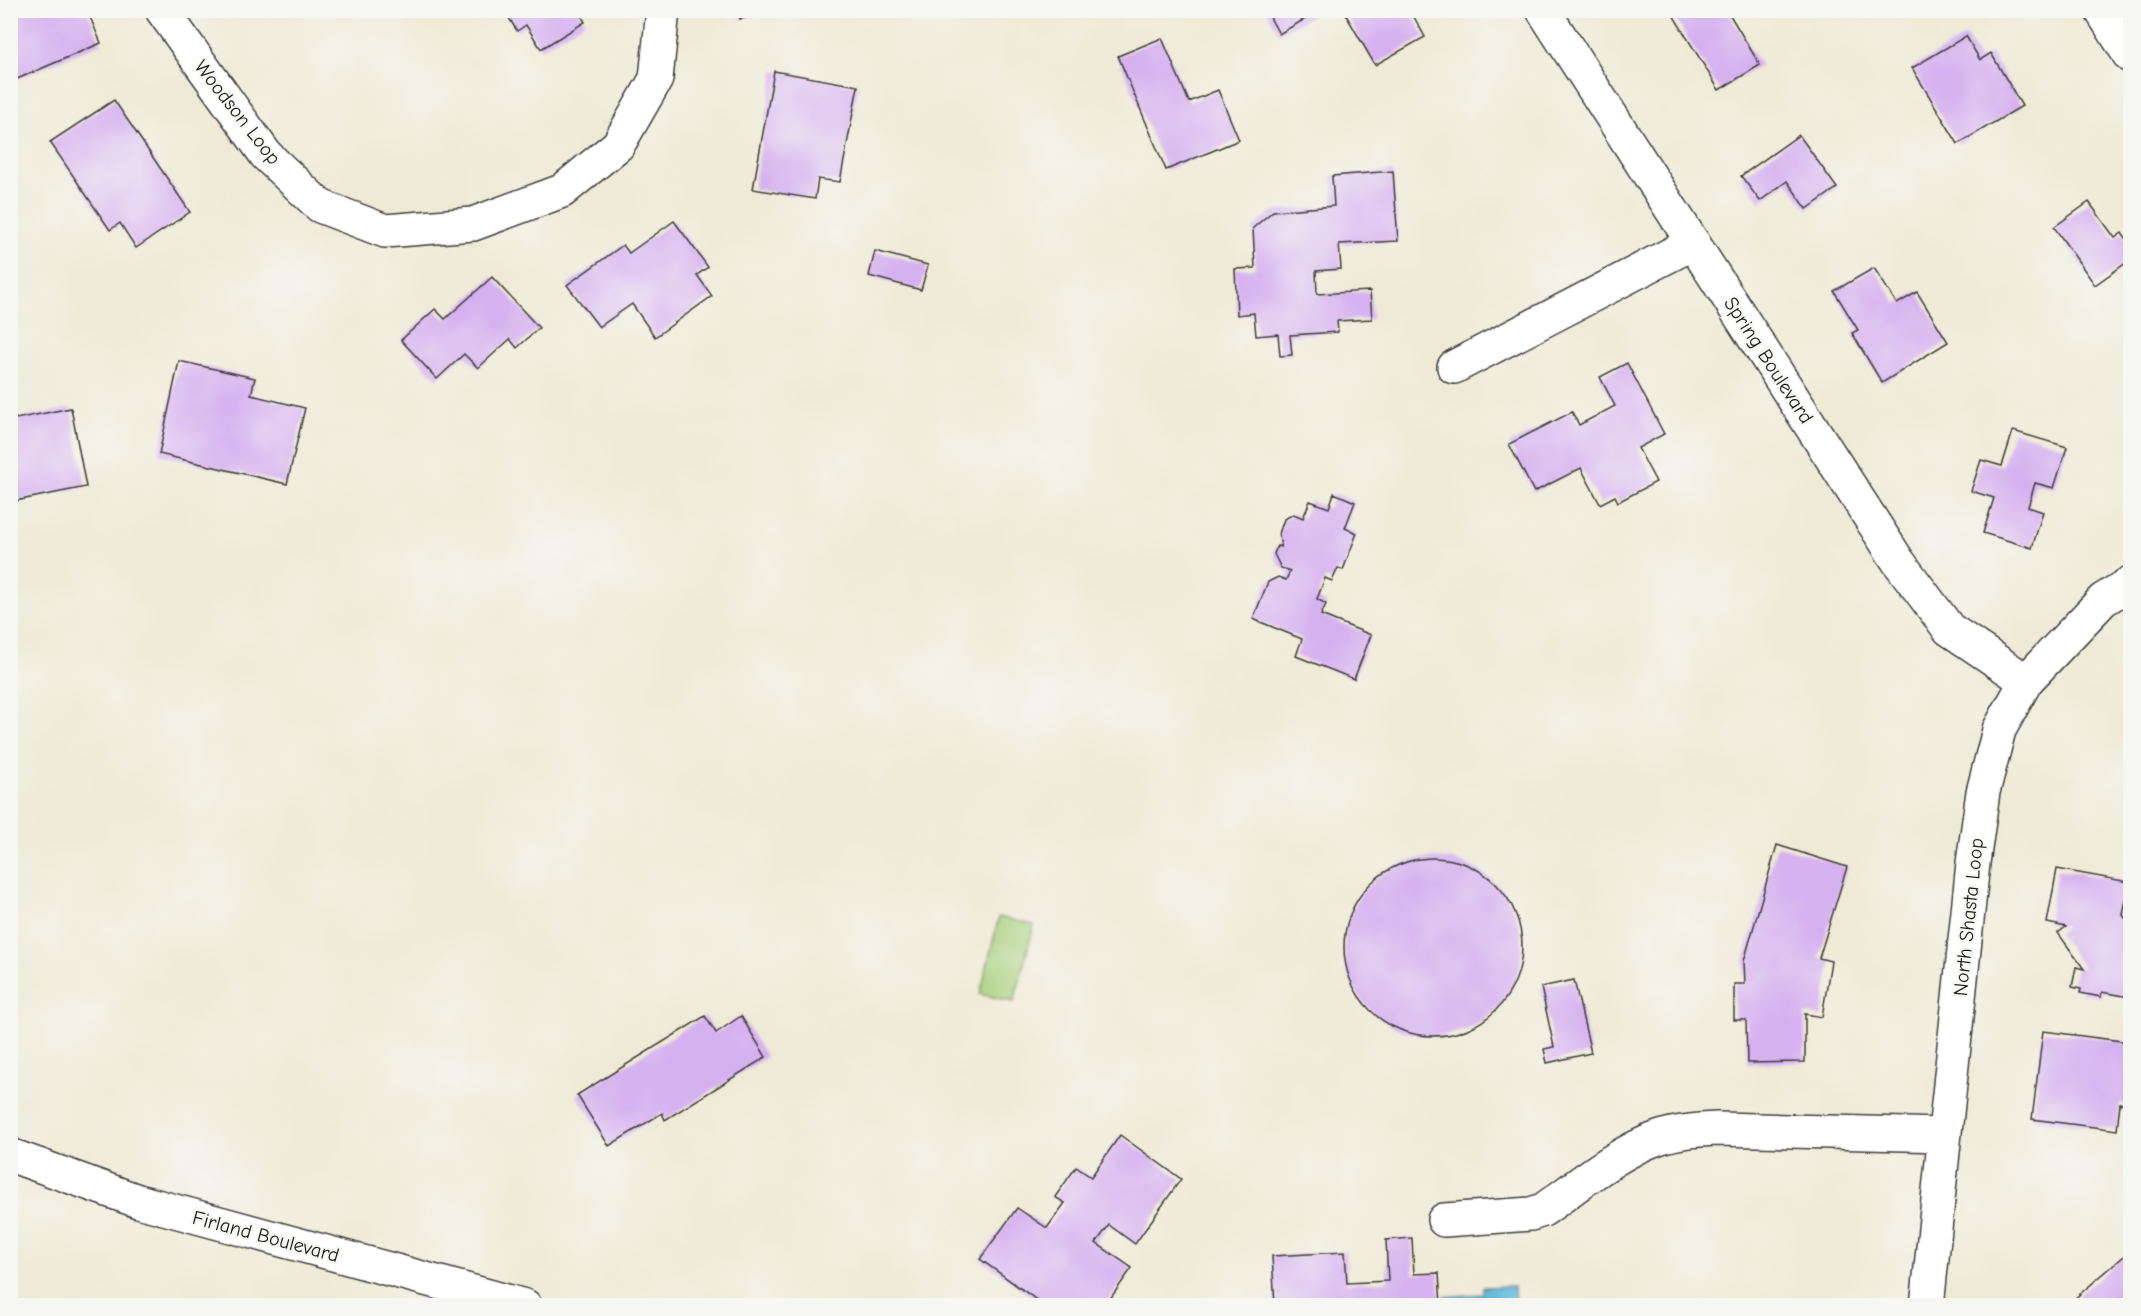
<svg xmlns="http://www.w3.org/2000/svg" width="2141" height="1316" viewBox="0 0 2141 1316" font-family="'Comic Neue',sans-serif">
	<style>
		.green { fill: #a7cf7a; stroke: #62764b; stroke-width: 1.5 }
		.water { fill: #59b5d7; stroke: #3a687a; stroke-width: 1.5 }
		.building { fill: #d5b1f0 }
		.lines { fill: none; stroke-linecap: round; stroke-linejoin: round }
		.minor-casing { stroke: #3c3b38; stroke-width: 36 }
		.minor { stroke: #fff; stroke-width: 33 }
		.labels { text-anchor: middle; stroke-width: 4.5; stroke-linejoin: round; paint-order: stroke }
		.street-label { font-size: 20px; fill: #1c1c1c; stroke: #f6f6f2 }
	</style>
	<rect width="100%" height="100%" fill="#f6f6f2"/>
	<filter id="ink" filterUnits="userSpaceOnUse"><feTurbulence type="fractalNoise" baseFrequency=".0167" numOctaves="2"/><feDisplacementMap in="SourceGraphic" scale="12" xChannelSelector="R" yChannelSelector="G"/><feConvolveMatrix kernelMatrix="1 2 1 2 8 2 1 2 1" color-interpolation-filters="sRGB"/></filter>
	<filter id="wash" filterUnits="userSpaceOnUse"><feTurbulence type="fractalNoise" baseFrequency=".008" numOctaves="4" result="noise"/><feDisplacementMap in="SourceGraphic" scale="24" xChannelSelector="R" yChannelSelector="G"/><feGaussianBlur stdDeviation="1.35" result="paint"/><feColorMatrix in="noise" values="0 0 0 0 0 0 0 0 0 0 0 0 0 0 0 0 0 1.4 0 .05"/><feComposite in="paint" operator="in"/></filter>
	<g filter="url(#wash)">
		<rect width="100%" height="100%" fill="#efead5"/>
		<path class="green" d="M999,917L1034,925L1014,1002L980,994Z"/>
		<path class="water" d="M1514,1286L1515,1305H1445L1444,1297L1483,1294V1287Z"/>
		<g id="blocks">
			<g class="building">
				<path d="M10,10H87L101,43L10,82Z"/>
				<path d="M504,10H578L585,22L541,49L526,25L517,31Z"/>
				<path d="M738,10H771V11L740,19Z"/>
				<path d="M1266,10H1321L1279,34Z"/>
				<path d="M1343,10H1410L1425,37L1375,65Z"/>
				<path d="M1670,10H1727L1760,65L1719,90Z"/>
				<path d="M1966,36L1980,60L1991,53L2022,106L1958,144L1912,68Z"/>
				<path d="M1162,38L1189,102L1218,90L1239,140L1166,170L1118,56Z"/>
				<path d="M774,71L858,86L840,182L818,179L815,199L753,189Z"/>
				<path d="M114,100L190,212L136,248L120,223L110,230L50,142Z"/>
				<path d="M1799,135L1837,188L1807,209L1787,181L1760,201L1741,176Z"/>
				<path d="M1393,171L1398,241L1339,244L1341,269L1316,271L1317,294L1370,291L1372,319L1337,321L1338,332L1290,335L1292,355L1280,356L1278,334L1256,336L1254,313L1237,315L1235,269L1255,268L1253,228L1273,211L1334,206L1332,176Z"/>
				<path d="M2089,202L2115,238L2122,233L2130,245V260L2095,285L2054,227Z"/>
				<path d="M674,221L708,267L697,275L712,296L655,337L632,304L599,327L567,285L623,245L629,253Z"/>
				<path d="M875,251L928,265L921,290L869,276Z"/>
				<path d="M1874,268L1897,304L1917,292L1948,342L1882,383L1852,333L1858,330L1834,291Z"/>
				<path d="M492,277L539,328L517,348L510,339L478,368L464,354L437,379L401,340L435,309L445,319Z"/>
				<path d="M179,361L255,378L251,395L305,408L287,484L159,454Z"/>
				<path d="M1627,363L1664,434L1638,448L1656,482L1618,502L1615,496L1600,504L1581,468L1534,492L1509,444L1572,412L1579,425L1615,406L1600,377Z"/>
				<path d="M71,408L86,487L15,501L10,477V420Z"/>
				<path d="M2013,431L2067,447L2054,488L2035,483L2028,507L2043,512L2032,548L1983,533L1994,498L1971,491L1981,460L2002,466Z"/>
				<path d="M1334,493L1355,502L1345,528L1357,533L1343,570L1338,568L1332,581L1325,578L1317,599L1326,604L1321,615L1371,635L1354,679L1296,656L1302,639L1253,619L1268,582L1278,577L1286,580L1290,571L1281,568L1274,554L1277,546L1281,547L1279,534L1284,519L1294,514L1303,518L1310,501L1329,508Z"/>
				<path d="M1777,845L1847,867L1819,958L1831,961L1822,1017L1805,1014V1062L1747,1063L1746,1020H1734V984H1745L1744,961Z"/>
				<circle cx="1433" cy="947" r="89"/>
				<path d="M2057,869L2129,882L2123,915L2130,925V997L2102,992L2101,997L2080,993L2081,989L2072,987L2076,967L2084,969L2058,933L2066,927L2047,923Z"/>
				<path d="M1574,980L1591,1053L1547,1063L1544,1049L1554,1047L1541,987Z"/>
				<path d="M705,1016L716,1033L741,1016L766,1057L665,1120L662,1113L609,1146L577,1095Z"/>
				<path d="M2043,1031L2129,1042L2127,1061H2130V1105L2120,1103L2117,1130L2032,1119Z"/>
				<path d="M1120,1135L1181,1179L1135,1244L1109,1225L1096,1243L1132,1268L1105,1306H1045L980,1259L1017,1208L1047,1228L1065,1203L1055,1197L1076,1167L1091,1177Z"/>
				<path d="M1412,1238L1414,1274L1439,1273L1441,1306H1275L1272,1256L1345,1252L1347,1283L1388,1281L1386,1240Z"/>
				<path d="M2130,1251V1306H2066Z"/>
			</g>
		</g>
	</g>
	<g filter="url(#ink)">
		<use href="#blocks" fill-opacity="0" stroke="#3c3b38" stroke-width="1.5"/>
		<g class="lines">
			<g class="minor-casing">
				<g id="minor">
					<path d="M162,10L266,155L320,206L385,231L473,224L562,191L618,145L656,79L663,10"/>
					<path d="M1543,10L1898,561L1949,629L2026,681"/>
					<path d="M2101,10L2130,56"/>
					<path d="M1454,367L1693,243"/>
					<path d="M10,1155L138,1201L525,1306"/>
					<path d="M1444,1220L1531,1214L1543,1210C1580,1184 1616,1153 1658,1138C1677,1131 1698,1130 1718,1129L1944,1135"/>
					<path d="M1927,1306L1973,863L1983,792L1999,730L2026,681L2103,600L2130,583"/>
				</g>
			</g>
			<use href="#minor" class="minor"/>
		</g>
	</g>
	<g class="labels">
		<g class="street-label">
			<text transform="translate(238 112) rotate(52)" y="7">Woodson Loop</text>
			<text transform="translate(1769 360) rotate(57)" y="7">Spring Boulevard</text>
			<text transform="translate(1968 917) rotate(-84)" y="7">North Shasta Loop</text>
			<text transform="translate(266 1236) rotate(15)" y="7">Firland Boulevard</text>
		</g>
	</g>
	<rect width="2141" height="1316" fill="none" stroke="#f6f6f2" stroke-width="36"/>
</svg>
